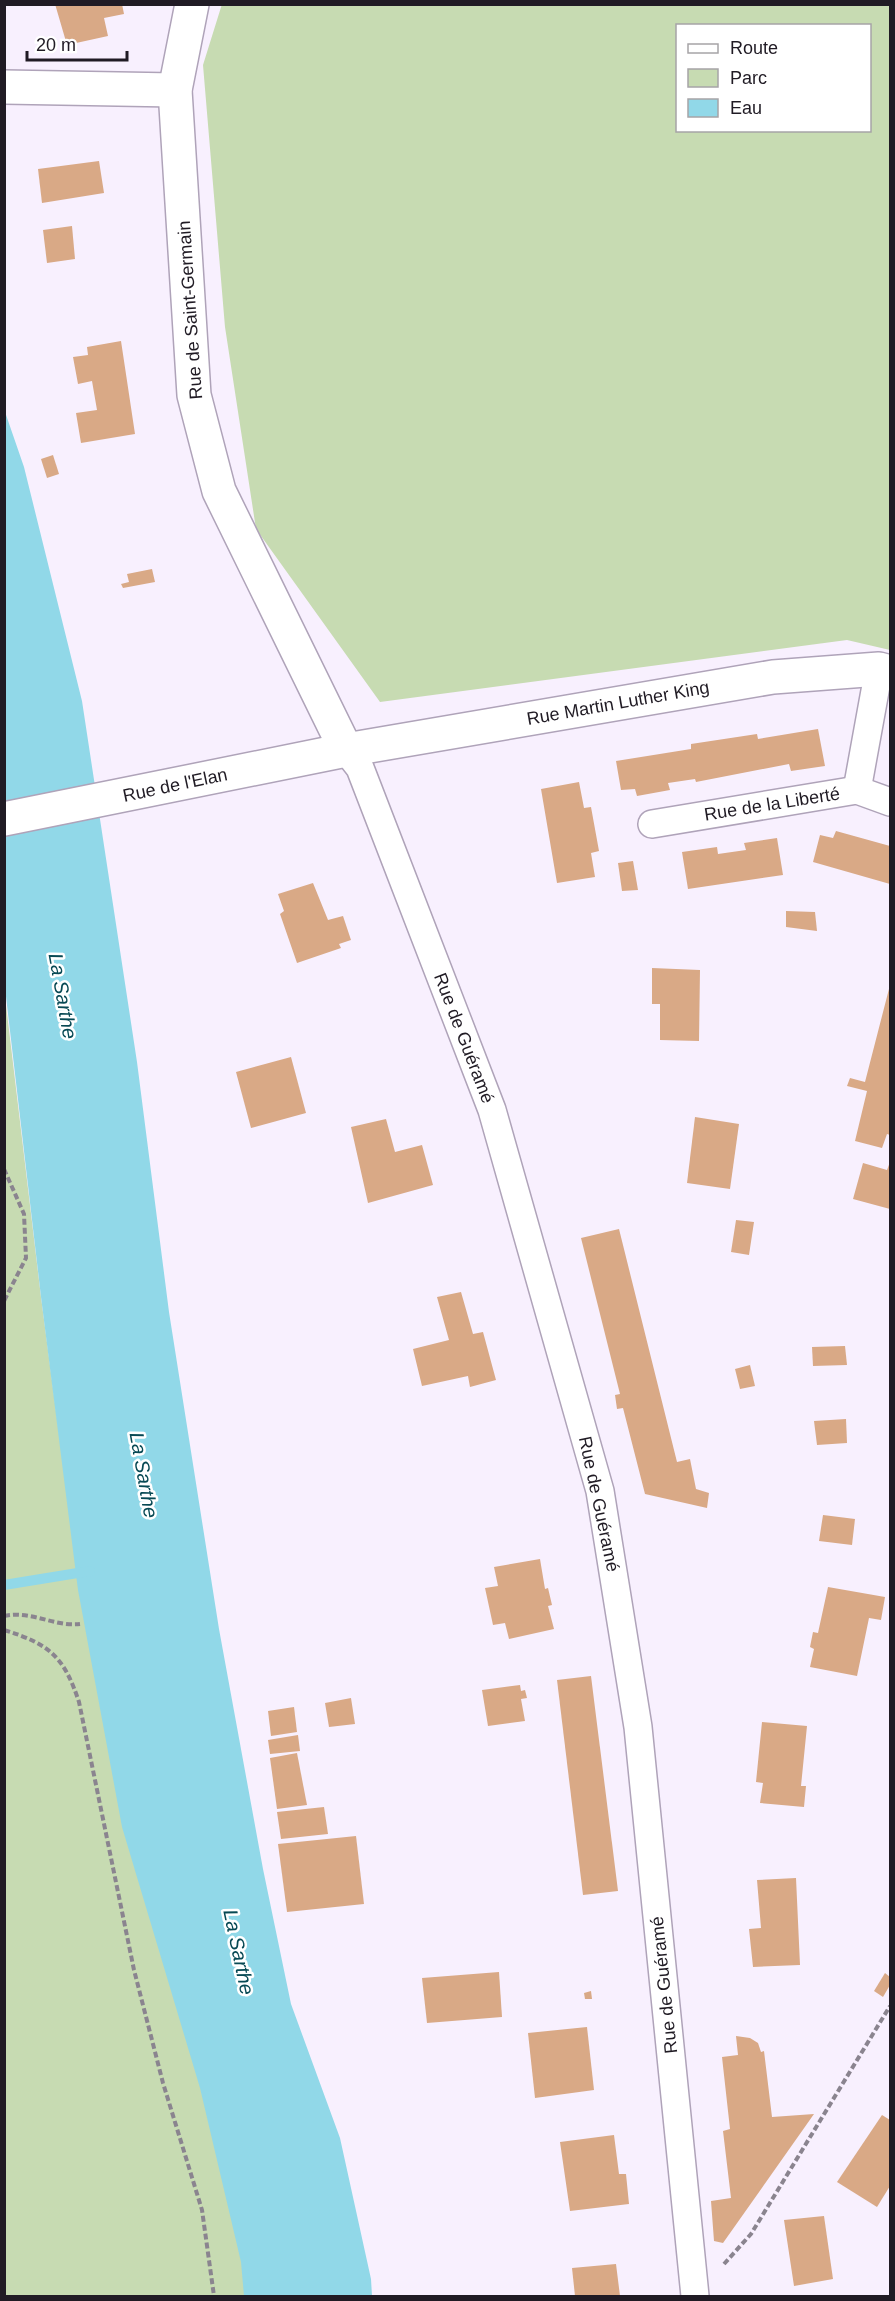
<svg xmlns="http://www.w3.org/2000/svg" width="895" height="2301" viewBox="0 0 895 2301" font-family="Arial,sans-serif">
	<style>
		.green { fill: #c7dbb2; fill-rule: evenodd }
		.water { fill: #91d8e8 }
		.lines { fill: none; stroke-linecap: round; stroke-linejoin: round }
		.stream { stroke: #91d8e8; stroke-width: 10 }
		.building { fill: #d9a986 }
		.minor-casing { stroke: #afa3b9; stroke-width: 30 }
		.tertiary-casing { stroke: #afa3b9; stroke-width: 36 }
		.path { stroke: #8a848f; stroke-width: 4; stroke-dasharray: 6 3; stroke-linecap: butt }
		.minor { stroke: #fff; stroke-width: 27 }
		.tertiary { stroke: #fff; stroke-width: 33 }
		.labels { text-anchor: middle; stroke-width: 5; stroke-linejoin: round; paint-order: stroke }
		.street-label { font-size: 18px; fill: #201b24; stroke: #fff }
		.water-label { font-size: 20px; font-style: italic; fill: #074954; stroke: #fff }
	</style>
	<rect width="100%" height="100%" fill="#f8f0fe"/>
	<g class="green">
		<path d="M222,4L890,5V650L847,640L380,702L256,529L225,327L203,65ZM678,26H870V130H678Z"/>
		<path d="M4,988L41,1297L76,1563L281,2296H5Z"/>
	</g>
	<path class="water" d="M4,409L24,467L82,701L137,1062L169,1312L219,1629L263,1869L291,2004L340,2138L371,2279L372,2296H244L241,2262L200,2088L122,1827L78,1590L41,1297L5,988Z"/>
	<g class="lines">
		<path class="stream" d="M4,1585L90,1571"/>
	</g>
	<g class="building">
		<path d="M55,4H122L124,14L104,18L108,36L67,45Z"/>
		<path d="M99,161L104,193L42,203L38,169Z"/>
		<path d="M72,226L75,259L47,263L43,230Z"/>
		<path d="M121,341L135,434L81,443L76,413L97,410L92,381L78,384L73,357L88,355L87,347Z"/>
		<path d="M53,455L59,474L47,478L41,459Z"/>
		<path d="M152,569L155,582L123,588L121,584L129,582L127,574Z"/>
		<path d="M818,729L825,766L791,771L789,764L696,782L695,779L668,783L670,790L637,796L635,789L621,790L616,761L691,749V744L757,734L758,739Z"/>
		<path d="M579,782L584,808L591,807L599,851L591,853L595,877L557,883L541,789Z"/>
		<path d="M836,831L890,846V884L813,862L820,835L833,838Z"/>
		<path d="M777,838L783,875L688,889L682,852L717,847L718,854L746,850L744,843Z"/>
		<path d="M633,861L638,890L622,891L618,863Z"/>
		<path d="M313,883L328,920L343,916L351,940L339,944L341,948L297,963L280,914L284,911L278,894Z"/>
		<path d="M786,911L815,912L817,931L786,927Z"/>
		<path d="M652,968L700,970L699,1041L660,1040V1004H652Z"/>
		<path d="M890,985V1135L887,1134L882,1148L855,1141L867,1091L847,1086L850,1078L865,1082Z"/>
		<path d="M291,1057L306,1113L251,1128L236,1072Z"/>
		<path d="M695,1117L739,1124L730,1189L687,1183Z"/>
		<path d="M386,1119L395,1152L422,1145L433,1185L368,1203L351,1127Z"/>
		<path d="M890,1162V1209L853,1199L863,1163L887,1170Z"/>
		<path d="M736,1220L754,1222L749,1255L731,1252Z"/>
		<path d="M619,1229L677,1462L690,1459L696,1489L709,1493L707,1508L645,1494L623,1408L617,1409L615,1395L620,1394L581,1238Z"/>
		<path d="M461,1292L473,1334L483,1332L496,1380L470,1387L468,1376L422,1386L413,1349L449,1340L437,1297Z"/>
		<path d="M845,1346L847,1365L813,1366L812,1347Z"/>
		<path d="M750,1365L755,1386L740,1389L735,1369Z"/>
		<path d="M846,1419L847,1443L817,1445L814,1421Z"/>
		<path d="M823,1515L855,1519L852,1545L819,1541Z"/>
		<path d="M540,1559L545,1589L548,1588L552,1605L548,1606L554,1629L509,1639L505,1623L493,1625L485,1588L498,1586L494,1567Z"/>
		<path d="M828,1587L885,1597L881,1620L869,1618L857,1676L810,1667L814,1649L810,1647L813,1632L818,1633Z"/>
		<path d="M591,1676L618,1891L583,1895L557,1680Z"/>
		<path d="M520,1685L521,1691L525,1690L527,1698L521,1699L525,1721L488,1726L482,1690Z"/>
		<path d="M351,1698L355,1724L329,1727L325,1703Z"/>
		<path d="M294,1707L297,1732L271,1736L268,1711Z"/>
		<path d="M762,1722L807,1726L801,1786H806L804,1807L760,1803L763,1783L756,1782Z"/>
		<path d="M298,1735L300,1751L270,1754L268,1740Z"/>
		<path d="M297,1753L307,1805L277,1809L270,1758Z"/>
		<path d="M324,1807L328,1834L281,1839L277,1812Z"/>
		<path d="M356,1836L364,1904L287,1912L278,1844Z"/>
		<path d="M796,1878L800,1965L753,1967L749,1929L761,1928L757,1880Z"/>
		<path d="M499,1972L502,2017L427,2023L422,1978Z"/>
		<path d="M885,1973L890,1977V1985L883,1997L874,1991Z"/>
		<path d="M591,1991L592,1999H585L584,1993Z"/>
		<path d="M587,2027L594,2090L535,2098L528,2033Z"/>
		<path d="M736,2036L750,2038L758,2043L761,2052L764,2051L772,2117L814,2114L723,2243L714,2241L711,2201L731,2198L723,2131L730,2129L722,2057L738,2055Z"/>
		<path d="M882,2115L890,2120V2186L877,2207L837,2182Z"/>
		<path d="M614,2135L619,2174H626L629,2204L570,2211L560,2142Z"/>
		<path d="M824,2216L833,2279L794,2286L784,2220Z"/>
		<path d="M616,2264L620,2296H575L572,2268Z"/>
	</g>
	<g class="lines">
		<g class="minor-casing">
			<g id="minor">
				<path d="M346,750L360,768L492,1110L600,1491L638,1727L695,2296"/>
				<path d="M857,790L879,669"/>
				<path d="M652,824L857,790L890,802"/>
			</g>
		</g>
		<g class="tertiary-casing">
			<g id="tertiary">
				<path d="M192,4L175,90L194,395L219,491L346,750"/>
				<path d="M4,87L175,90"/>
				<path d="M4,819L346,750L773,677L879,669L890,672"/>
			</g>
		</g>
		<g class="path">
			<path d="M4,1169L24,1214L26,1258L4,1301"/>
			<path d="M4,1616C31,1610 54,1627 80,1624"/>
			<path d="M4,1630C50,1644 64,1657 79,1702L134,1970L163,2083L202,2210L214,2296"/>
			<path d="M724,2264L751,2234L890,2006"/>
		</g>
		<use href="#minor" class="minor"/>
		<use href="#tertiary" class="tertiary"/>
	</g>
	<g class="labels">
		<g class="street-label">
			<text transform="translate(190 310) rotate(-94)" y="6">Rue de Saint-Germain</text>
			<text transform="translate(618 703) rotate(-10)" y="6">Rue Martin Luther King</text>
			<text transform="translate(175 785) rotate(-12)" y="6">Rue de l'Elan</text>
			<text transform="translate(772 804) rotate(-9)" y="6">Rue de la Liberté</text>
			<text transform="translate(464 1038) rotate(69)" y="6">Rue de Guéramé</text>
			<text transform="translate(599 1504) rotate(78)" y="6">Rue de Guéramé</text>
			<text transform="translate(664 1985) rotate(-96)" y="6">Rue de Guéramé</text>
		</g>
		<g class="water-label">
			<text transform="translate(63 996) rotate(80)" y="7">La Sarthe</text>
			<text transform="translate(144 1475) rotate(80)" y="7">La Sarthe</text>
			<text transform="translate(239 1952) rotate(78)" y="7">La Sarthe</text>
		</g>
	</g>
	<rect width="895" height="2301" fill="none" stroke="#201b24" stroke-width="12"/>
	<rect x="676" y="24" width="195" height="108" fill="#ffffff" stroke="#a6a4a7" stroke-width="1.5"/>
	<rect x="688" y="44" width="30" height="9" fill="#ffffff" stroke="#a6a4a7" stroke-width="1.5"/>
	<text x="730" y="54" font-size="18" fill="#201b24">Route</text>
	<rect x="688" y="69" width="30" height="18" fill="#c7dbb2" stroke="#a6a4a7" stroke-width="1.5"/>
	<text x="730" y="84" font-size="18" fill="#201b24">Parc</text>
	<rect x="688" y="99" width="30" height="18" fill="#91d8e8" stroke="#a6a4a7" stroke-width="1.5"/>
	<text x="730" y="114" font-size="18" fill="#201b24">Eau</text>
	<path d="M27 51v9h100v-9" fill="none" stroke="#201b24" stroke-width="3"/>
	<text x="36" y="51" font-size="18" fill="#201b24" stroke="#ffffff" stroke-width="4.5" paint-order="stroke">20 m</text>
</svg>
